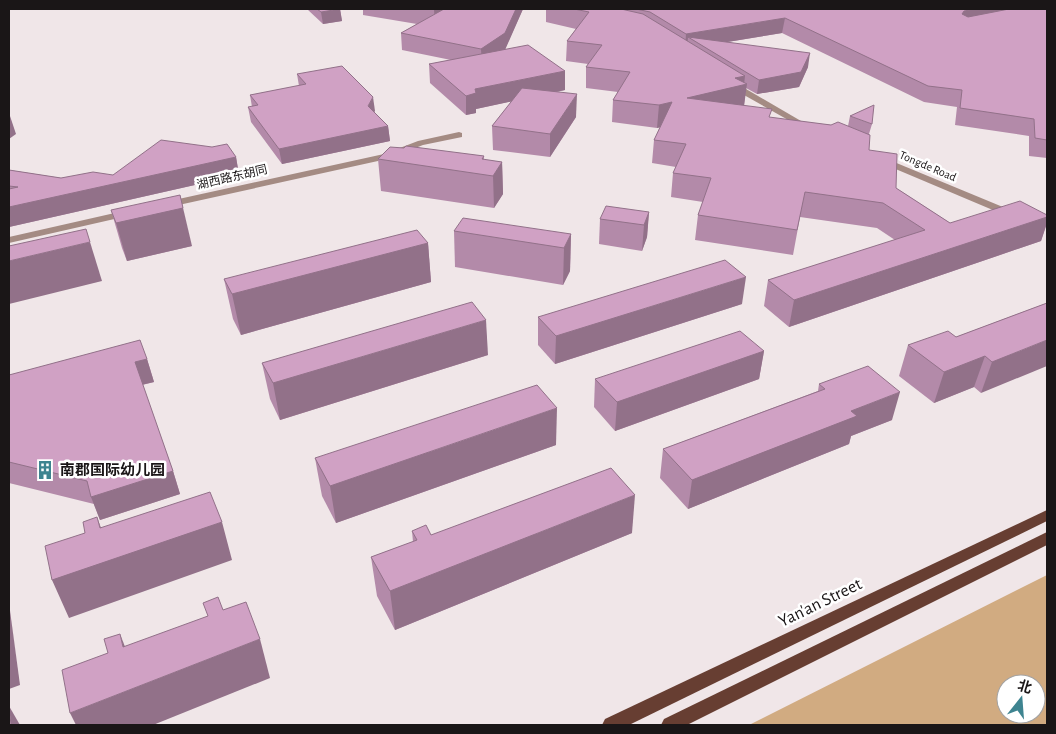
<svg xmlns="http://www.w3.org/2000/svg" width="1056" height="734" viewBox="0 0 1056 734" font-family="'Alegreya Sans','Noto Sans SC',sans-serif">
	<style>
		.forest { fill: #d1ab81; fill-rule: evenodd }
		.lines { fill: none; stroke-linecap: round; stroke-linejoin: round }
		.minor { fill: #a48b83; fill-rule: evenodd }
		.major { fill: #673e32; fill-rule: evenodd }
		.wall { fill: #b38aa9 }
		.shaded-wall { fill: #927189 }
		.building { fill: #d0a1c4; stroke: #927189 }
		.labels { text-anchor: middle; stroke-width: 5; stroke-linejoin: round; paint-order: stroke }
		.far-street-label { font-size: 12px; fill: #1a1617; stroke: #fff }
		.poi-label { font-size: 15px; font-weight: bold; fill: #1a1617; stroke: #fff; text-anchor: start }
		.near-street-label { font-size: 18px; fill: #1a1617; stroke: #fff }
	</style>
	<rect width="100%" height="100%" fill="#f0e6e8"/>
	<path class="forest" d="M1047,575V725H749ZM1006,684H1036V714H1006Z"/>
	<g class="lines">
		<g class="minor">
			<path d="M728,82H734L813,128L806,130L728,86Z"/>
			<path d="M459,132L462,133V137L423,145L387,159L165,208L160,205L165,202L384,154L418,141Z"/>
			<path d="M882,157L1015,212L1016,214L1015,216H1007L879,162L877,160Z"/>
			<path d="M128,210L132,211V215L9,243V237Z"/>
		</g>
		<g class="major">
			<path d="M1047,510V521L629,725H602L605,719Z"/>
			<path d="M1047,532V545L687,725H661L664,719Z"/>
		</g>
	</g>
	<g class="wall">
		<path d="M307,9H340L342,21L323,24Z"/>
		<path d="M363,9H523L505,49L565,71V90L556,92L576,117L550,157L493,150L492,126L512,101L476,109V113L466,115L430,83L429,64L451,60L402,50L401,33L417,24L363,15Z"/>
		<path d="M546,9H1047V158L1029,156V136L955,125L957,107L924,102L782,33L727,42L808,67L799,87L757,94L746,88L744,105L770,118L831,125L848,126L850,116L872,124L869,134V150L896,188L950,223L1047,215V223L1041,241L789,327L764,306L768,280L895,240L877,228L800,217L793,255L695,240L698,215L703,202L671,197L673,173L676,167L652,163L654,140L660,127L657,128L612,122L613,100L618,92L586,88V67L588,64L566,61L567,41L576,29L546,22Z"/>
		<path d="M297,74L374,112L388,126L390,141L282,164L251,122L248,107H252L250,95L299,86Z"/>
		<path d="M404,148L484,156V160L502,162L503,194L494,208L381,191L378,159Z"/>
		<path d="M236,157L239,175L9,227V170L61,178L113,175Z"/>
		<path d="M111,210L192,246L127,261L122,248Z"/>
		<path d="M649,212L647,237L642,251L599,244L600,219Z"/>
		<path d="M454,231L571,234L570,271L563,285L455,267Z"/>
		<path d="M428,243L431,282L241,335L233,319L224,279Z"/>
		<path d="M1047,303L981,393L974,387L934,403L899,376L908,345L956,337Z"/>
		<path d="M742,304L555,364L538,345V317Z"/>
		<path d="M764,351L759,379L615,431L594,407L595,379Z"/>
		<path d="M488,355L280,420L270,399L262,363Z"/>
		<path d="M147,359L154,382L142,385L173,471L180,494L100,520L94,504L9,483V375Z"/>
		<path d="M819,384L892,420L851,436L849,444L688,509L660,478L663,449L818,391Z"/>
		<path d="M556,445L336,523L322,496L315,458Z"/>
		<path d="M412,531L431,535L632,533L395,630L377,596L371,557L413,542Z"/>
	</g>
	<g class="shaded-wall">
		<path d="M340,9L342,21L323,24L321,12Z"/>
		<path d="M434,9H465L435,26Z"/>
		<path d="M516,9H523L505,50L482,66L481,49Z"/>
		<path d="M976,9H1039L960,26L962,14L964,11Z"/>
		<path d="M785,18L782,33L703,46L688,37L687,49H685L686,34Z"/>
		<path d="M810,53L808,67L799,87L757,94L759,80Z"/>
		<path d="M565,71V90L476,109V113L466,115V96L475,89Z"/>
		<path d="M745,76L744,85L747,84L744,106L687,98L735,78Z"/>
		<path d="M577,94L576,117L550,157V134Z"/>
		<path d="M373,97L375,111L370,120L368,106Z"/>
		<path d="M672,102L670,125L657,128L659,105Z"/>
		<path d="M9,113L16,134L9,139Z"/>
		<path d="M388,126L390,141L282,164L279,149Z"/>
		<path d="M236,157L239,175L9,227V207Z"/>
		<path d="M502,162L503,194L494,208L493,176Z"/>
		<path d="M180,195L192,246L127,261L116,223Z"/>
		<path d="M649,212L647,237L642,251L644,225Z"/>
		<path d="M1047,217V223L1041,241L789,327L794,300Z"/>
		<path d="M571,234L570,271L563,285L564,248Z"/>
		<path d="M90,242L102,281L9,304V261Z"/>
		<path d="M428,243L431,282L241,335L232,294Z"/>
		<path d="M746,277L742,304L555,364L556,336Z"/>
		<path d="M486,320L488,355L280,420L273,383Z"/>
		<path d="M1047,340V366L981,393L992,362Z"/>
		<path d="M764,351L759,379L615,431L617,402Z"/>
		<path d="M985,356L974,387L934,403L944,372Z"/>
		<path d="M147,359L154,382L141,385L135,362Z"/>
		<path d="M900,392L892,420L851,436L849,444L688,509L692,480L851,411Z"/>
		<path d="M557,408L556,445L336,523L330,486Z"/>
		<path d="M173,471L180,494L100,520L91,497Z"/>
		<path d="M635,495L632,533L395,630L390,591Z"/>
		<path d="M97,517L111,555L222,522L232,560L69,618L52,580L100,528Z"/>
		<path d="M9,603L20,685L9,689Z"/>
		<path d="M120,634L135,672L123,647Z"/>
		<path d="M260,639L270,678L153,725H76L70,713Z"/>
		<path d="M9,706L20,725H11Z"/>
	</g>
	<g class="building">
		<path d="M317,9H340L321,12Z"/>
		<path d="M444,9H516L505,33L481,49L401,33Z"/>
		<path d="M574,9H621L643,14L745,76L735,78L747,84L687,98L772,109L769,117L831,125L838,122L870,135L869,150L897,154L896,188L950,223L1020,201L1047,215V217L794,300L768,280L925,230L883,203L805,192L797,230L698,215L711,178L673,173L686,144L654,140L672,102L659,105L613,100L630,72L586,67L602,45L567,41L589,12Z"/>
		<path d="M636,9H976L964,11L962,14L968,17L1009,9H1047V140L1035,138L1034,119L960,108L962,90L928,86L785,18L686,34L650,12Z"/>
		<path d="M688,37L810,53L801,72L759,80Z"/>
		<path d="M528,45L565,71L475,89L476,93L466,96L429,64Z"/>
		<path d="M342,66L373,97L368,106L388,126L279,149L248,107L258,105L250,95L306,84L297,74Z"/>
		<path d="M522,88L577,94L550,134L492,126Z"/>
		<path d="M874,105L872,124L850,116Z"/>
		<path d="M161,140L212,147L227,144L236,157L9,207V189L18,187L9,186V170L61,178L93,172L113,175Z"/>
		<path d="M406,146L484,156L482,159L502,162L493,176L378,159L390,147L404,148Z"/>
		<path d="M180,195L183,208L116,223L111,210Z"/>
		<path d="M606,206L649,212L644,225L600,219Z"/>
		<path d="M463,218L571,234L564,248L454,231Z"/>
		<path d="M86,229L90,242L9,261V246Z"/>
		<path d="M417,230L428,243L232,294L224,279Z"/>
		<path d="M725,260L746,277L556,336L538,317Z"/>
		<path d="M472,302L486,320L273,383L262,363Z"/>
		<path d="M1047,303V340L992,362L985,356L944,372L908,345L948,331L956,337Z"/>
		<path d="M740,331L764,351L617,402L595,379Z"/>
		<path d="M140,340L147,359L135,362L173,471L91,497L87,481L9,462V375Z"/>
		<path d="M868,366L900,392L851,411L857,416L692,480L663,449L825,389L819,384Z"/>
		<path d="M537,385L557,408L330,486L315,458Z"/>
		<path d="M611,468L635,495L390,591L371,557L417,540L412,531L426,525L431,535Z"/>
		<path d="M210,492L222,522L52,580L45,546L85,533L83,522L97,517L100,528Z"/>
		<path d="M218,597L223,610L246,602L260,639L70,713L62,670L108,653L104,639L120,634L123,647L208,616L203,603Z"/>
		<path d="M9,706L11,725H9Z"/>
	</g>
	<defs>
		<g id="building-bare" transform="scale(1.5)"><path d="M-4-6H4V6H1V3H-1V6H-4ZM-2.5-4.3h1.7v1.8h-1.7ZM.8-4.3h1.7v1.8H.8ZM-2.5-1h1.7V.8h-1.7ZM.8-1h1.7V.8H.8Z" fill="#3e8490" stroke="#fff" stroke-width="2.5" paint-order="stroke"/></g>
	</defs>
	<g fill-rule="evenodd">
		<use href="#building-bare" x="45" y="470"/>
	</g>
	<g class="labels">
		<g class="far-street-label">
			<text transform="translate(928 166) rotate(23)" y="4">Tongde Road</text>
			<text transform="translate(232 177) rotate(-13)" y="4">湖西路东胡同</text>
		</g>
		<g class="poi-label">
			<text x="60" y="475">南郡国际幼儿园</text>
		</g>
		<g class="near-street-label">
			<text transform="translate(820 602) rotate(-26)" y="6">Yan'an Street</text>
		</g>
	</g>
	<rect width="1056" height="734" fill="none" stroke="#1a1617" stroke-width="20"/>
	<g transform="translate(1021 699) rotate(17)"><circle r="24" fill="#ffffff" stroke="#a3a2a2"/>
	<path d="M0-4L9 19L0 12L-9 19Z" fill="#3e8490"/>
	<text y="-8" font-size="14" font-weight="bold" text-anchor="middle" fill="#1a1617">北</text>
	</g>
</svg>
